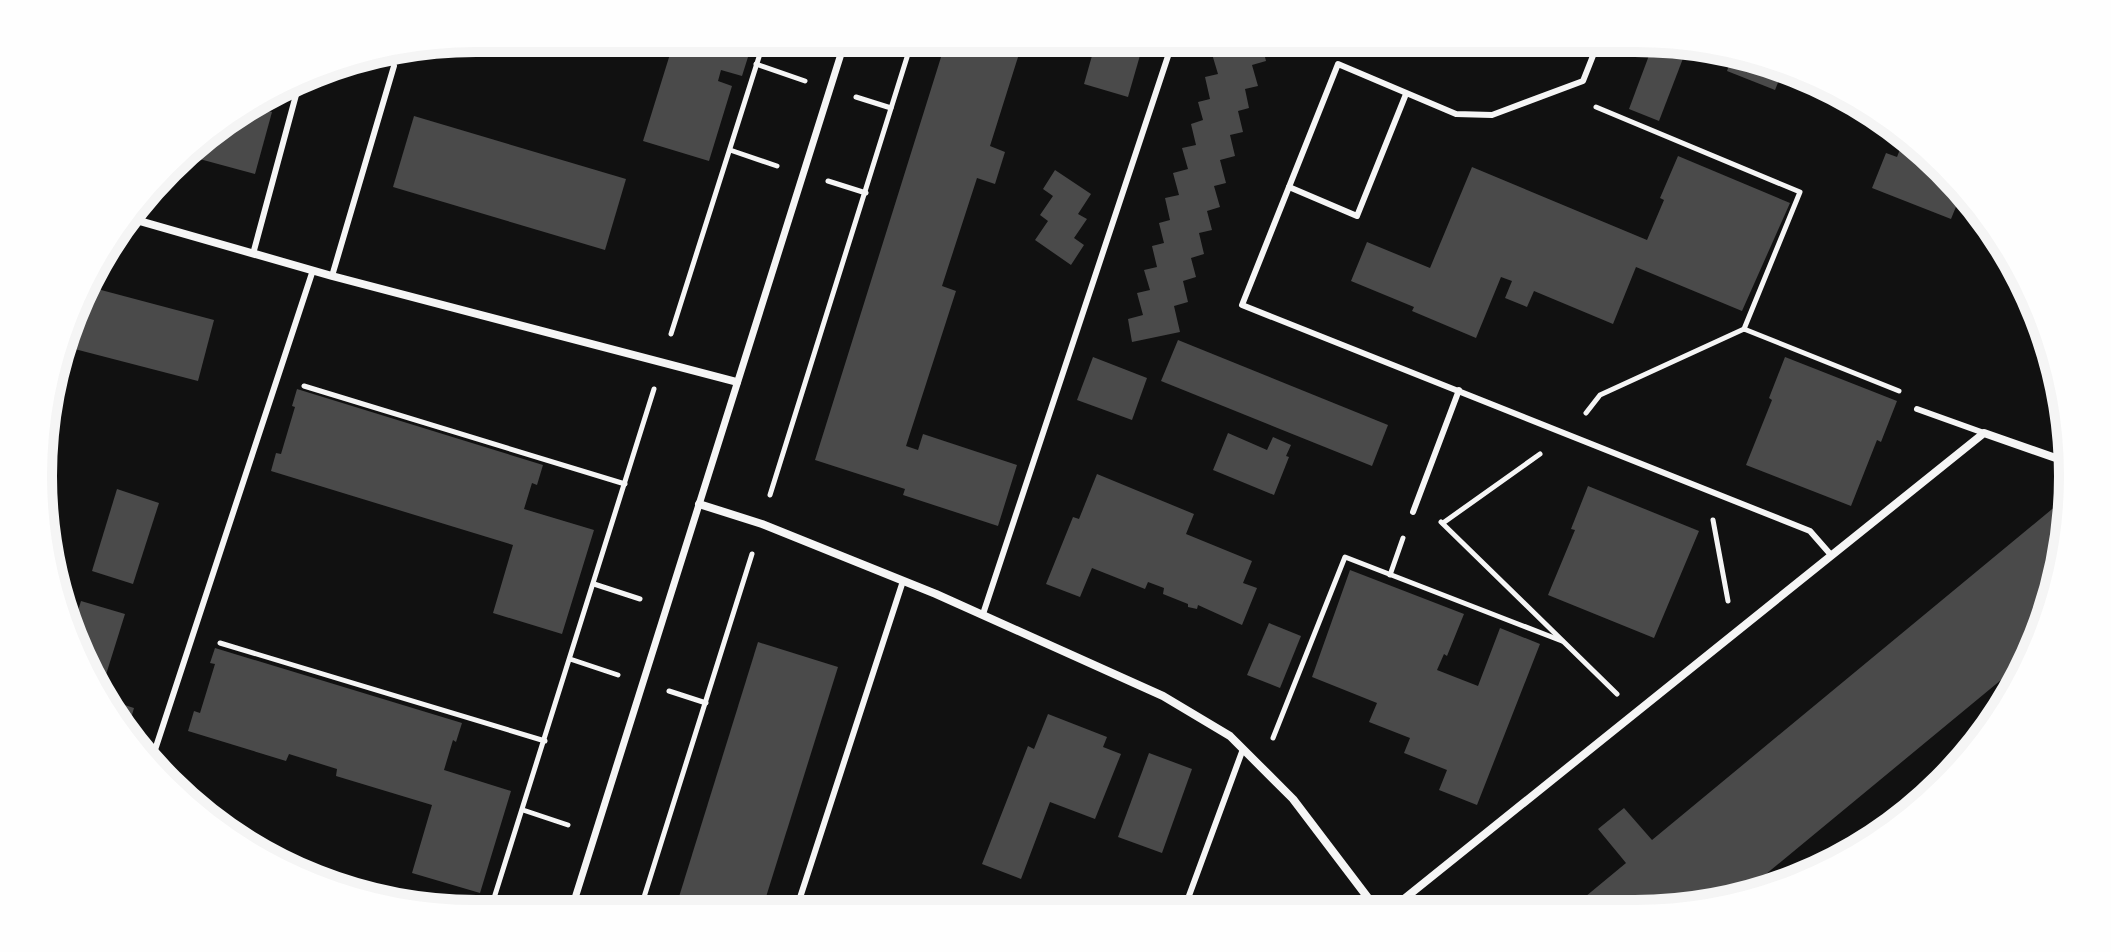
<svg xmlns="http://www.w3.org/2000/svg" width="2111" height="952" viewBox="0 0 2111 952" font-family="Karla,sans-serif">
	<style>
		.building { fill: #4a4a4a }
		.lines { fill: none; stroke-linecap: round; stroke-linejoin: round }
		.path { stroke: #f5f5f5; stroke-width: 5 }
		.service { stroke: #f5f5f5; stroke-width: 6 }
		.pedestrian { stroke: #f5f5f5; stroke-width: 7 }
		.minor { stroke: #f5f5f5; stroke-width: 8 }
		.rim { fill: none; stroke: #f5f5f5; stroke-width: 10 }
	</style>
	<rect width="100%" height="100%" fill="#111"/>
	<g class="building">
		<path d="M476,38H479L475,52L447,43Z"/>
		<path d="M675,38H754L742,76L721,70L718,81L732,86L709,161L643,141Z"/>
		<path d="M947,38H1024L990,146L1005,152L995,184L977,178L942,286L956,291L906,446L918,450L923,434L1017,465L998,526L903,495L905,489L815,460Z"/>
		<path d="M1097,38H1145L1128,97L1084,84Z"/>
		<path d="M1223,38H1269L1261,41L1266,61L1252,65L1258,86L1245,89L1249,108L1238,111L1243,132L1230,135L1235,156L1220,160L1226,183L1214,186L1220,207L1207,211L1212,230L1199,233L1204,254L1191,258L1196,277L1183,281L1188,302L1174,306L1180,332L1132,342L1128,319L1143,315L1137,293L1150,290L1144,270L1157,267L1152,246L1164,243L1159,223L1170,220L1165,198L1179,195L1173,173L1188,169L1182,148L1196,145L1191,124L1203,120L1198,102L1210,99L1205,77L1218,74L1212,54L1226,51Z"/>
		<path d="M1654,42L1687,48L1659,121L1629,109Z"/>
		<path d="M1732,57L1784,68L1775,90L1727,71Z"/>
		<path d="M255,107L272,112L255,174L181,154L188,146Z"/>
		<path d="M414,116L626,179L605,250L393,187Z"/>
		<path d="M1904,139L1944,166L1962,192L1951,219L1872,188L1886,153L1897,157Z"/>
		<path d="M1678,156L1790,203L1742,311L1636,267L1613,324L1534,291L1527,307L1505,298L1512,281L1501,277L1476,338L1412,311L1414,307L1351,281L1367,242L1430,268L1472,167L1647,240L1664,200L1660,198Z"/>
		<path d="M1055,170L1091,194L1078,214L1087,219L1074,238L1084,245L1071,265L1035,240L1048,221L1040,215L1053,196L1043,189Z"/>
		<path d="M86,286L214,320L198,381L63,346Z"/>
		<path d="M1178,340L1388,425L1372,466L1161,381Z"/>
		<path d="M1093,357L1147,378L1132,420L1077,400Z"/>
		<path d="M1785,357L1897,401L1881,442L1877,440L1851,506L1746,465L1772,400L1769,398Z"/>
		<path d="M297,389L543,465L537,485L532,483L524,509L594,530L562,634L493,613L513,545L271,471L276,453L281,454L295,407L292,406Z"/>
		<path d="M1228,433L1267,450L1273,437L1291,445L1286,456L1289,457L1274,495L1213,470Z"/>
		<path d="M1097,474L1194,514L1186,534L1252,561L1243,583L1257,588L1242,625L1198,605L1197,609L1188,607V604L1163,594L1164,588L1148,582L1145,589L1092,568L1080,597L1046,584L1073,517L1079,519Z"/>
		<path d="M1588,486L1699,531L1654,638L1548,595L1575,530L1571,529Z"/>
		<path d="M117,489L159,503L133,584L92,571Z"/>
		<path d="M2057,505L2065,515L2040,643L2035,652L1737,898L1693,910L1568,911L1626,863L1598,829L1624,808L1652,840Z"/>
		<path d="M1350,570L1464,614L1447,656L1444,654L1437,670L1478,686L1500,628L1540,644L1477,805L1439,790L1447,770L1404,753L1410,738L1369,722L1377,703L1312,677Z"/>
		<path d="M81,601L125,614L99,697L134,708L127,732L96,695L72,630Z"/>
		<path d="M1269,623L1301,636L1280,688L1247,675Z"/>
		<path d="M758,642L838,667L761,913H674Z"/>
		<path d="M215,648L462,723L456,742L453,740L444,770L511,791L480,893L412,873L432,805L336,776L337,769L289,754L286,761L188,731L194,711L200,713L215,664L210,663Z"/>
		<path d="M1048,714L1107,737L1103,747L1121,754L1095,819L1050,802L1021,879L982,864L1028,746L1034,749Z"/>
		<path d="M1149,753L1192,769L1162,853L1118,837Z"/>
	</g>
	<g class="lines">
		<g class="path">
			<path d="M756,64L805,81"/>
			<path d="M856,97L891,108"/>
			<path d="M730,150L777,166"/>
			<path d="M828,181L866,193"/>
			<path d="M1744,329L1899,391"/>
			<path d="M671,334L765,38"/>
			<path d="M304,386L625,484"/>
			<path d="M1586,413L1600,395L1744,329L1800,192L1596,107"/>
			<path d="M770,495L913,38"/>
			<path d="M1713,520L1728,601"/>
			<path d="M1441,522L1617,694"/>
			<path d="M1443,523L1540,454"/>
			<path d="M1390,575L1403,538"/>
			<path d="M594,584L640,599"/>
			<path d="M220,643L545,741"/>
			<path d="M570,659L618,675"/>
			<path d="M669,691L706,703"/>
			<path d="M1273,738L1345,557L1562,641"/>
			<path d="M523,810L568,825"/>
			<path d="M639,913L752,554"/>
			<path d="M489,914L654,389"/>
		</g>
		<g class="service">
			<path d="M1600,38L1583,81L1492,115L1456,114L1338,64L1242,305L1810,531L1831,555"/>
			<path d="M1289,187L1357,216L1406,94"/>
			<path d="M253,254L296,95L283,91"/>
			<path d="M332,276L394,66"/>
			<path d="M1917,409L1984,433"/>
			<path d="M1413,512L1459,390"/>
			<path d="M983,614L1174,38"/>
			<path d="M151,762L313,270"/>
			<path d="M1183,912L1243,749"/>
			<path d="M795,913L903,581"/>
		</g>
		<path class="pedestrian" d="M570,914L846,38"/>
		<g class="minor">
			<path d="M129,218L332,276L737,382"/>
			<path d="M699,504L762,524L936,594L1163,696L1230,736L1293,799L1378,911"/>
			<path d="M1389,911L1984,433L2070,463"/>
		</g>
	</g>
	<path d="M0 0H2111V952H0ZM476 52H1635A424 424 0 0 1 2059 476V476A424 424 0 0 1 1635 900H476A424 424 0 0 1 52 476V476A424 424 0 0 1 476 52Z" fill="#fefefe" fill-rule="evenodd"/>
	<path class="rim" d="M476 52H1635A424 424 0 0 1 2059 476V476A424 424 0 0 1 1635 900H476A424 424 0 0 1 52 476V476A424 424 0 0 1 476 52Z"/>
</svg>
